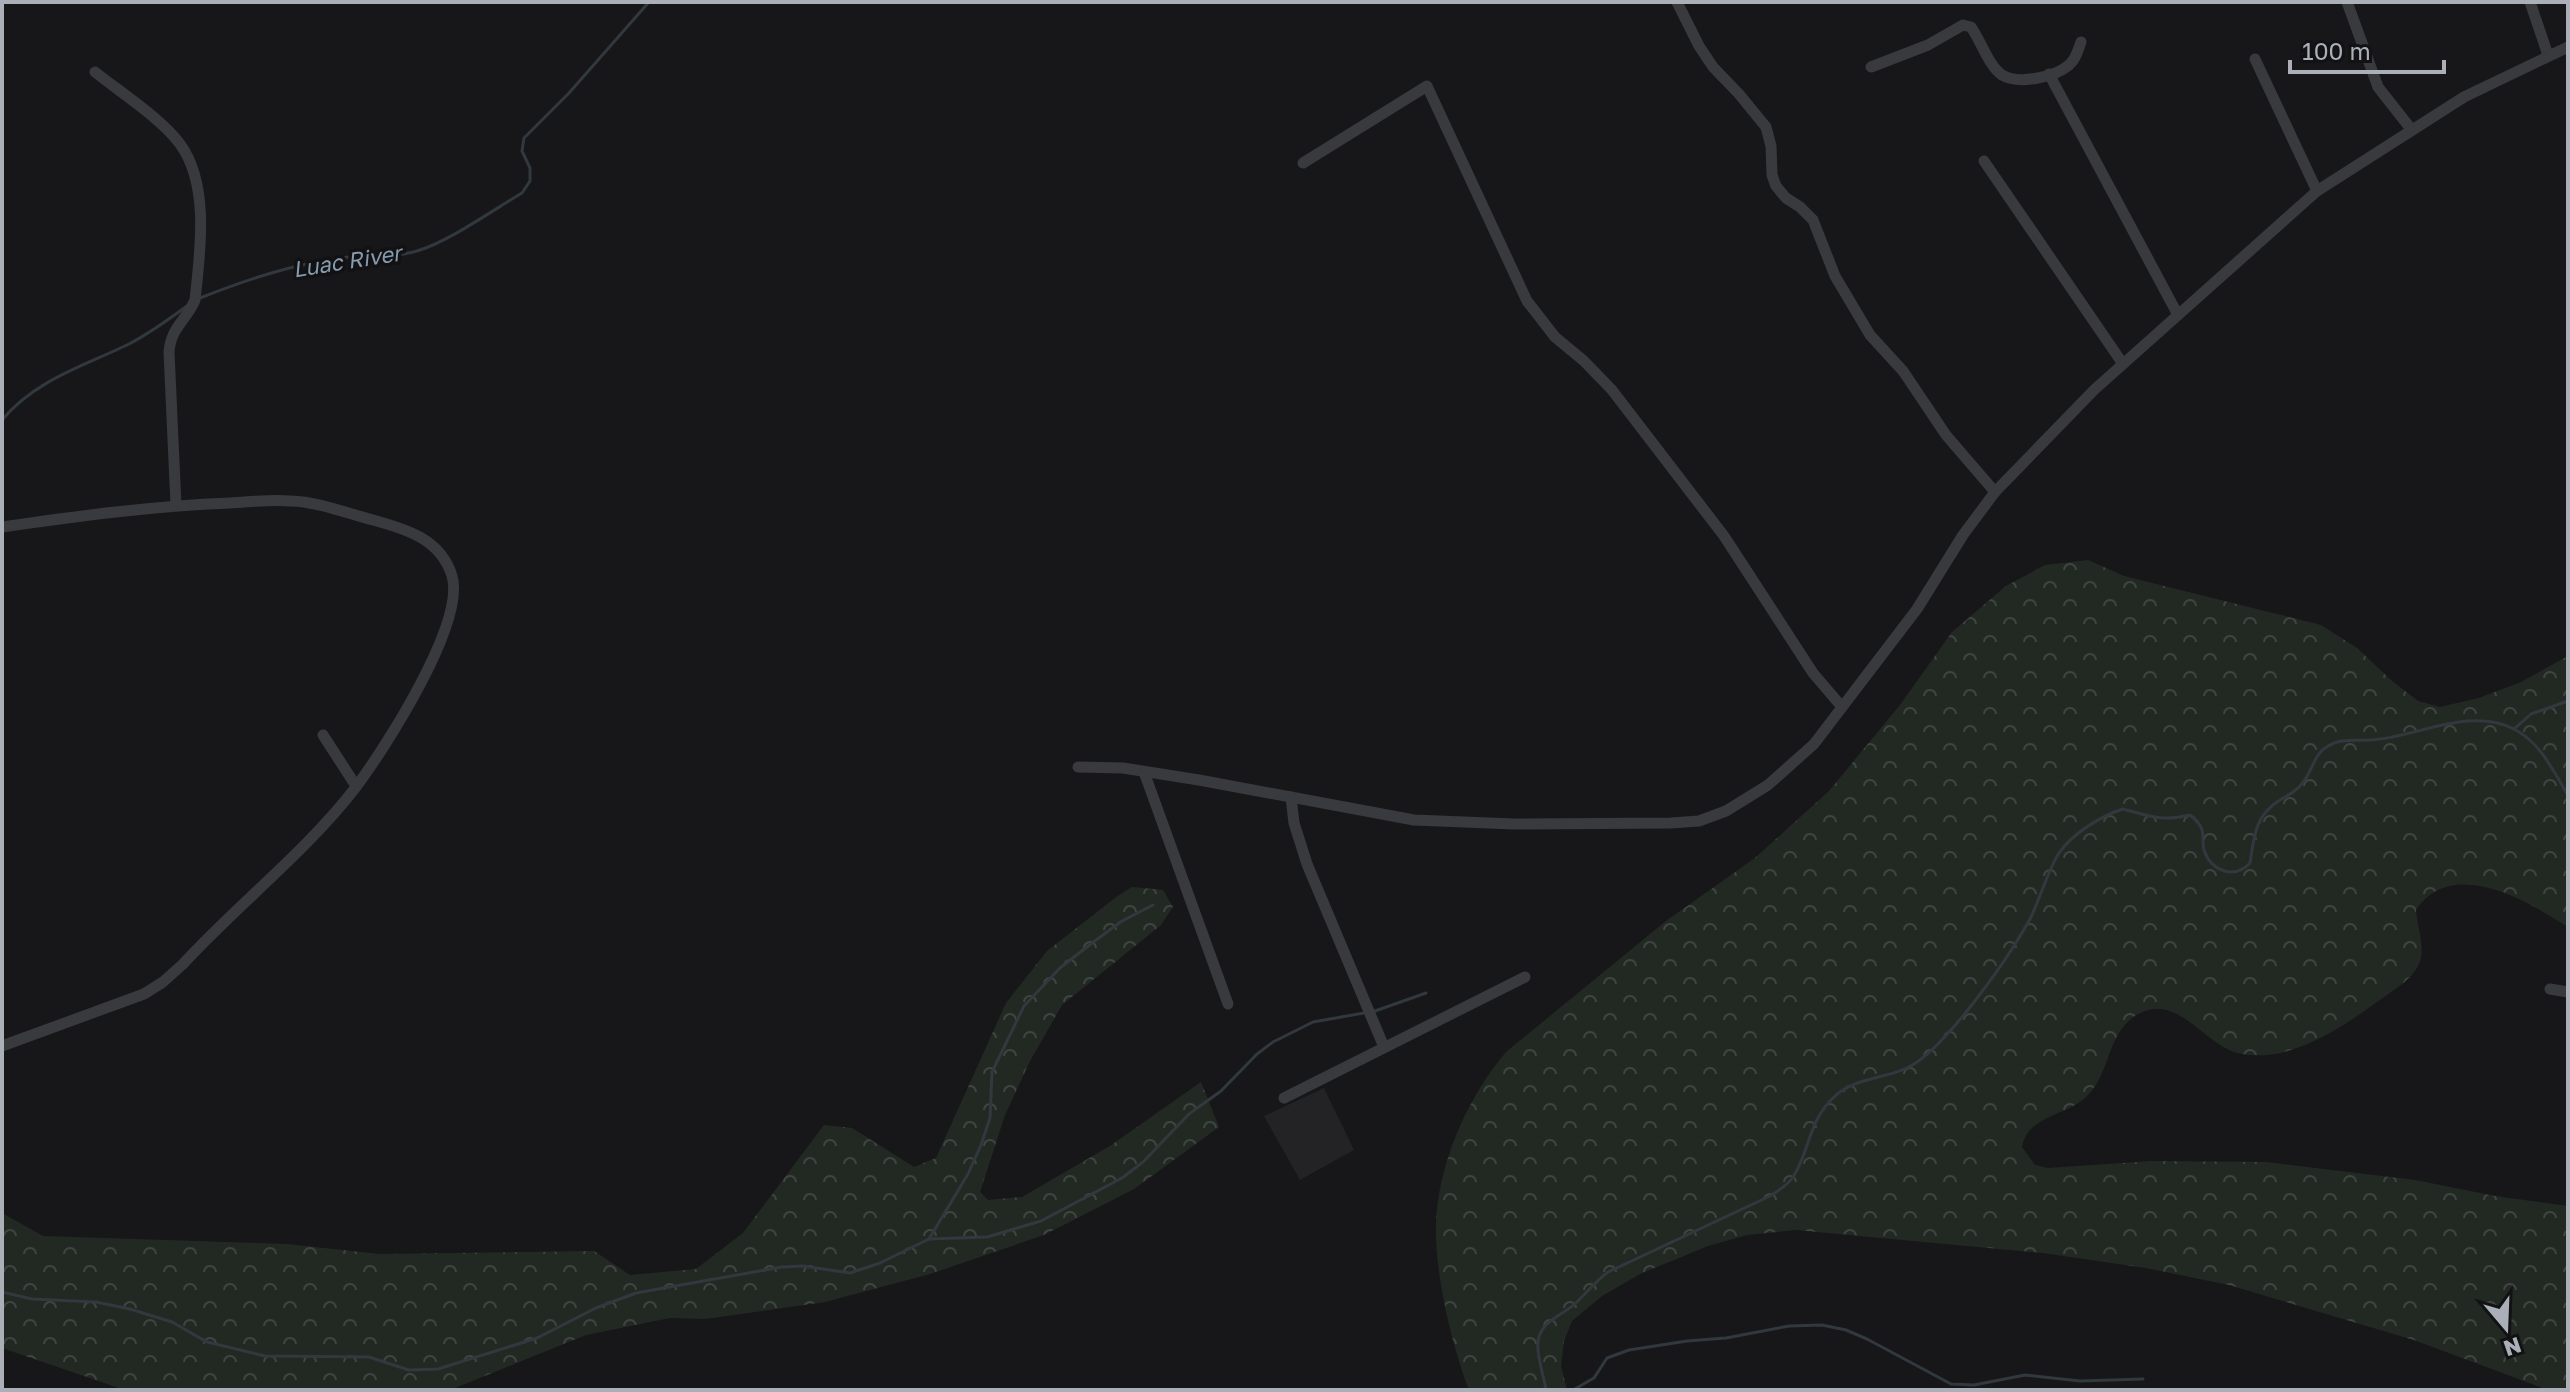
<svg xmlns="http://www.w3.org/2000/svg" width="2570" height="1392" viewBox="0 0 2570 1392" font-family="'Golos Text',sans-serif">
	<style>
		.built { fill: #232326 }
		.forest { fill: url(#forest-crowns) }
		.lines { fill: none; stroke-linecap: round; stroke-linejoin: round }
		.stream { stroke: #31383e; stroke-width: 3 }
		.minor { stroke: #393a3e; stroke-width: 11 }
		.labels { text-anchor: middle; stroke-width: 7; stroke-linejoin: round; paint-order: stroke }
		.water-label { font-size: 22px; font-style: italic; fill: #869cae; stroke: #121214 }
	</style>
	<defs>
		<pattern id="forest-crowns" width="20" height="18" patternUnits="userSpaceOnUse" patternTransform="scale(2)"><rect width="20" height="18" fill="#222923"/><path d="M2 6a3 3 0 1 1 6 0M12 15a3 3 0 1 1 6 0" fill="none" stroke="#3f4641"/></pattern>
	</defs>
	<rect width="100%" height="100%" fill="#171719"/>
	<path class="built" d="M1324,1088L1354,1150L1300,1180L1264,1116Z"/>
	<g class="forest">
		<path d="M2088,560L2124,576L2321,625L2357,648L2392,681L2418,701L2440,707L2479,698L2521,682L2568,656V927C2528,901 2452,856 2416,910C2417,927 2426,948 2419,964C2413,978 2397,988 2384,997C2345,1025 2293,1063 2242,1054C2206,1048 2179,993 2140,1013C2106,1030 2112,1073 2086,1097C2066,1116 2027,1116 2022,1147L2035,1165L2048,1168L2152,1161L2266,1162L2415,1180L2495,1196L2568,1206V1390H2548L2414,1340L2229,1285L2146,1268L2043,1253L1796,1230L1747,1235L1708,1246L1640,1274L1602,1296L1572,1321L1564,1341L1561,1366L1567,1390H1469C1452,1346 1435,1274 1436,1227C1437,1166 1467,1098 1506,1052L1666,921L1755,858L1829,791L1900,705L1952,632L2006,586L2045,565Z"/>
		<path d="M1132,887L1163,890L1173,907L1161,925L1062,1005L1030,1061L1005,1115L980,1192L988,1200L1022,1197L1110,1146L1201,1082L1219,1127L1134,1189L1044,1235L930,1274L825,1302L705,1319L670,1318L586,1335L450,1390H125L2,1348V1213L43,1236L287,1244L379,1254L594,1251L630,1275L696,1269L743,1233L824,1125L852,1128L914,1167L936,1158L1006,1003L1047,951L1115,898Z"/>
	</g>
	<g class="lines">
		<g class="stream">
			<path d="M200,298C246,280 293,264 341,258C368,254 394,259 420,250C451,240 493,210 522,193L530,181V168L522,151L524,138L569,93L649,2"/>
			<path d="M2,420C35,380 84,366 129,344C150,333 168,320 187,306"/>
			<path d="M2514,729L2531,714L2568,701"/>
			<path d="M1375,1011L1426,993"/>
			<path d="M929,1239L968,1174L981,1145L990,1118L992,1072L1024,1006L1060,968L1092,943L1122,921L1153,905"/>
			<path d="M2,1292L32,1299L96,1302L130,1309L172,1322L207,1342L265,1356L369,1357L409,1370L438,1369L537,1338L596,1308L636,1293L782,1267L803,1266L850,1273L880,1263L929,1239L987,1237L1041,1221L1122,1178L1143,1162L1189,1114L1221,1091L1257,1054L1273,1042L1313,1022L1364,1013"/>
			<path d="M1546,1390C1544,1375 1536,1356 1538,1341C1541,1320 1564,1315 1577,1302C1588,1291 1596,1281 1608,1272L1770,1196C1778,1191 1788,1185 1793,1177C1810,1151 1808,1121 1834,1097C1853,1078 1884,1079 1907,1068C1945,1050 2009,957 2030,919C2039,901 2049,868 2059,853C2073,833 2101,816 2123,809C2150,816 2161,822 2190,815C2195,819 2200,823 2202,830C2204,836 2202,843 2204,850C2211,871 2234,880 2250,863C2254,837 2255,815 2280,800C2289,795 2298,790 2304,781C2313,769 2314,754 2328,746C2340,738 2356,741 2370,740C2416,738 2468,706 2514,729C2541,743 2553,771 2568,795"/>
			<path d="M1573,1390L1594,1378L1607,1358L1629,1350L1687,1341L1726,1338L1789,1326L1822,1325L1846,1330L1867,1339L1951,1384L1974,1385L2025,1375L2080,1381L2143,1379"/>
		</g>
		<g class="minor">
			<path d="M1677,2L1699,46L1713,67L1739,94L1766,127L1771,146L1772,175L1776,186L1786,198L1800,207L1813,220L1835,276L1870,335L1903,371L1946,435L1995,492"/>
			<path d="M2347,2L2378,87L2411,129"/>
			<path d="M2530,2L2548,55"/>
			<path d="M2255,59L2317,191"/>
			<path d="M1871,67L1928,45L1963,25L1971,27C1981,41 1988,65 2002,75C2019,85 2055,77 2069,65C2076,59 2078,50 2081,42"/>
			<path d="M95,72C120,92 162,119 180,144C210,185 200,253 195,300C186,321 171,327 169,352L176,505"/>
			<path d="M2049,74L2178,315"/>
			<path d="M1984,161L2123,364"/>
			<path d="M1303,163L1427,86L1527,301L1555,337L1584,361L1612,390L1724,536L1813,673L1842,707"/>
			<path d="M2,527C78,516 153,506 230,503C250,502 271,499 291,501C319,502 346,513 373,520C406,529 441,539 452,576C466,623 385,748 356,787C306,852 238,904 183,964L163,982L144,994L2,1046"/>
			<path d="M323,735L356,786"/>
			<path d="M1078,767L1123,768L1199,780L1414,820L1514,824L1671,823L1699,821L1726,811L1768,785L1814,744L1917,609L1963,535L1995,492L2094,390L2317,191L2464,97L2568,47"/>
			<path d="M1144,772L1228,1004"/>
			<path d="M1291,797L1294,823L1307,864L1384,1047"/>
			<path d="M2550,989L2568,992"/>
			<path d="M1284,1098L1525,977"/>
		</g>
	</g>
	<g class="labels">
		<g class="water-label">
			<text transform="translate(347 261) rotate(-9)" y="8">Luac River</text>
		</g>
	</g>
	<rect width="2570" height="1392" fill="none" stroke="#abafb7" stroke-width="8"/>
	<g transform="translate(2506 1328) rotate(161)" stroke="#121214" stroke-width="6" paint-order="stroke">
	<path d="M0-6L14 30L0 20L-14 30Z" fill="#abafb7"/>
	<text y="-12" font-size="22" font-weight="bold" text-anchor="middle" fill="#abafb7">N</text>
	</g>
	<path d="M2290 60v12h154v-12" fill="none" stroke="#abafb7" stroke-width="4"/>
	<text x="2302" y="60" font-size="24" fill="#abafb7" stroke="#121214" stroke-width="6" paint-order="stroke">100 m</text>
</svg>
